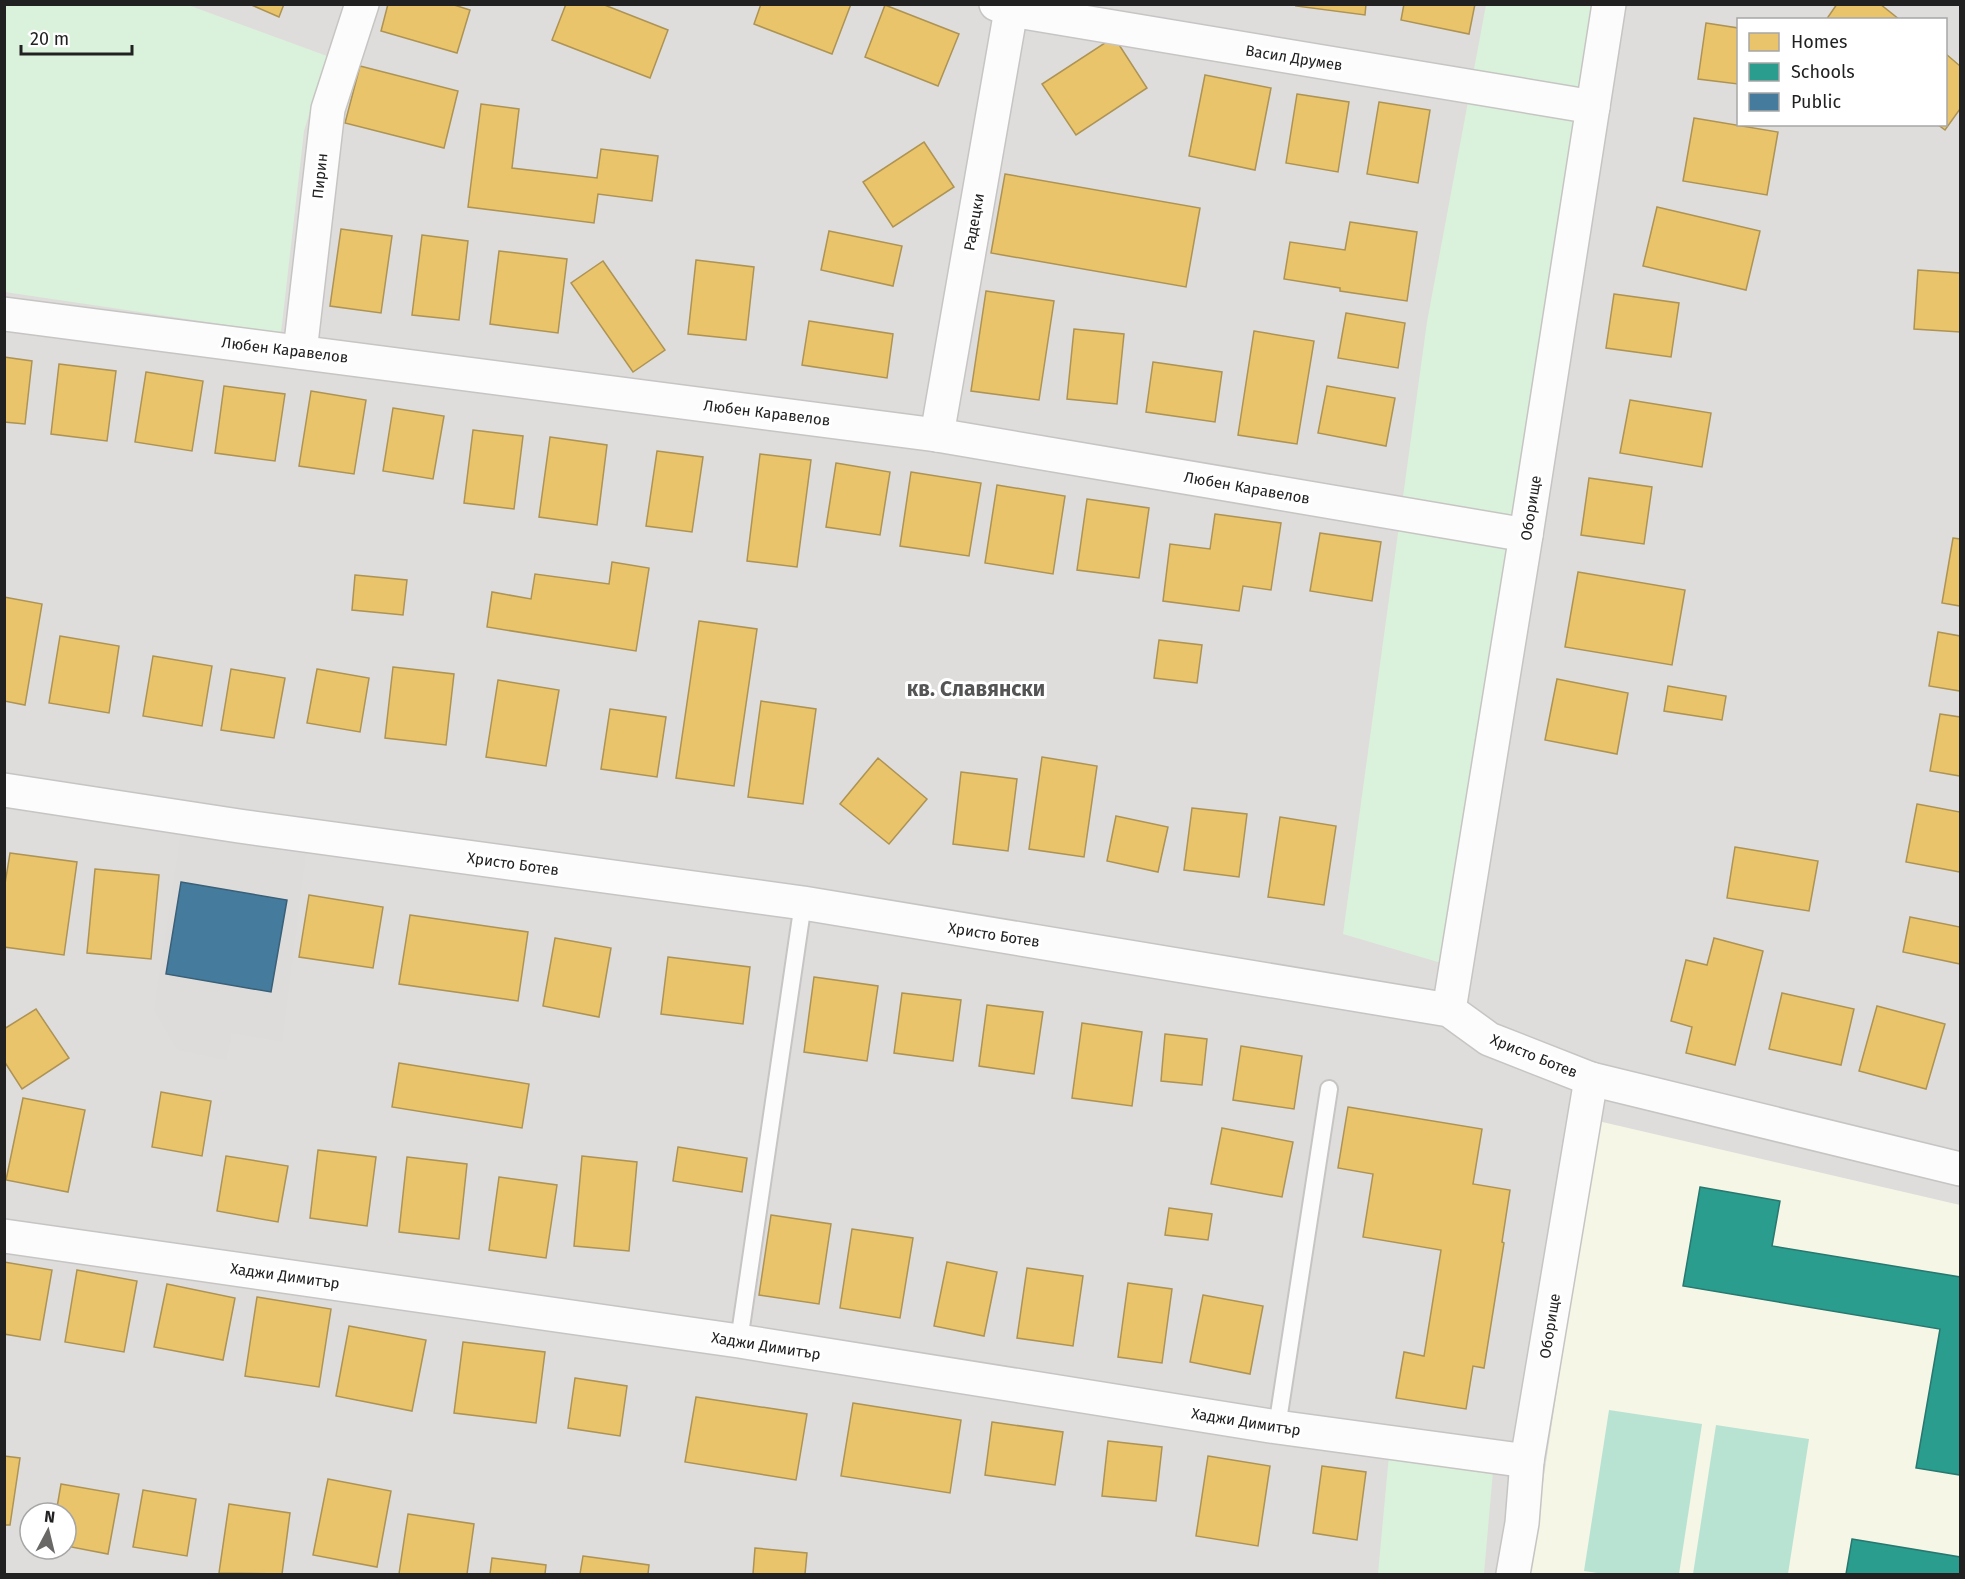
<svg xmlns="http://www.w3.org/2000/svg" width="1965" height="1579" viewBox="0 0 1965 1579" font-family="'Fira Sans',sans-serif">
	<style>
		.residential { fill: #dedddb; fill-rule: evenodd }
		.education { fill: #f6f6e7 }
		.religious { fill: #dddcdb }
		.park { fill: #daf2db }
		.pitch { fill: #b8e3d3 }
		.homes { fill: #e9c46a; stroke: #ad9354; stroke-width: 1.5 }
		.schools { fill: #2a9d8f; stroke: #27786e; stroke-width: 1.5 }
		.public { fill: #457b9d; stroke: #3a6078; stroke-width: 1.5 }
		.lines { fill: none; stroke-linecap: round; stroke-linejoin: round }
		.lane-casing { stroke: #c6c5c4; stroke-width: 20 }
		.street-casing { stroke: #c6c5c4; stroke-width: 36 }
		.lane { stroke: #fdfcfc; stroke-width: 16 }
		.street { stroke: #fdfcfc; stroke-width: 33 }
		.labels { text-anchor: middle; stroke-width: 6; stroke-linejoin: round; paint-order: stroke }
		.street-label { font-size: 15px; fill: #212121; stroke: #fff }
		.district-label { font-size: 21px; font-weight: bold; fill: #545454; stroke: #fff }
	</style>
	<rect width="100%" height="100%" fill="#efedea"/>
	<path class="residential" d="M5,5H1960V1574H5ZM1738,20H1946V124H1738ZM30,1513H66V1549H30Z"/>
	<path class="education" d="M1598,1121L1960,1205V1574H1529Z"/>
	<path class="religious" d="M181,832L307,846L282,1042L232,1033L226,1060L177,1050L154,1010Z"/>
	<g class="park">
		<path d="M5,5H188L327,56L304,131L281,333L5,292Z"/>
		<path d="M1486,5H1617L1455,967L1343,934L1427,322Z"/>
		<path d="M1389,1455L1493,1471L1484,1574H1378Z"/>
	</g>
	<g class="pitch">
		<path d="M1609,1410L1702,1424L1679,1574H1604L1584,1571Z"/>
		<path d="M1716,1425L1809,1439L1788,1574H1693Z"/>
	</g>
	<g class="homes">
		<path d="M249,4H284L279,17Z"/>
		<path d="M388,4H451L470,10L457,53L381,31Z"/>
		<path d="M566,4H602L668,30L650,78L552,40Z"/>
		<path d="M761,4H851L832,54L754,24Z"/>
		<path d="M1297,4H1366L1365,15L1296,6Z"/>
		<path d="M1404,4H1475L1469,34L1401,20Z"/>
		<path d="M1837,4H1880L1900,20H1826Z"/>
		<path d="M885,5L959,34L938,86L865,57Z"/>
		<path d="M1706,23L1738,28V84L1698,79Z"/>
		<path d="M1114,37L1147,88L1076,135L1042,84Z"/>
		<path d="M1946,54L1960,66V109L1945,130L1937,124H1946Z"/>
		<path d="M360,66L458,91L444,148L345,123Z"/>
		<path d="M1205,75L1271,88L1255,170L1189,156Z"/>
		<path d="M1297,94L1349,102L1338,172L1286,163Z"/>
		<path d="M1379,102L1430,110L1418,183L1367,174Z"/>
		<path d="M481,104L519,109L512,168L597,178L601,149L658,156L652,201L598,194L594,223L468,207Z"/>
		<path d="M1694,118L1778,132L1767,195L1683,181Z"/>
		<path d="M924,142L954,187L893,227L863,182Z"/>
		<path d="M1005,174L1200,208L1186,287L991,253Z"/>
		<path d="M1657,207L1760,231L1746,290L1643,266Z"/>
		<path d="M1350,222L1417,232L1407,301L1340,291V288L1284,279L1290,242L1345,250Z"/>
		<path d="M341,229L392,236L381,313L330,306Z"/>
		<path d="M829,231L902,246L893,286L821,270Z"/>
		<path d="M422,235L468,241L459,320L412,315Z"/>
		<path d="M499,251L567,259L558,333L490,324Z"/>
		<path d="M696,260L754,267L746,340L688,334Z"/>
		<path d="M603,261L665,350L633,372L571,283Z"/>
		<path d="M1918,270L1960,273V332L1914,329Z"/>
		<path d="M986,291L1054,301L1039,400L971,391Z"/>
		<path d="M1614,294L1679,303L1671,357L1606,348Z"/>
		<path d="M1346,313L1405,323L1398,368L1338,358Z"/>
		<path d="M809,321L893,334L887,378L802,365Z"/>
		<path d="M1074,329L1124,334L1117,404L1067,399Z"/>
		<path d="M1254,331L1314,341L1297,444L1238,435Z"/>
		<path d="M4,357L32,361L25,424L4,422Z"/>
		<path d="M1153,362L1222,372L1215,422L1146,412Z"/>
		<path d="M59,364L116,371L107,441L51,434Z"/>
		<path d="M146,372L203,381L192,451L135,442Z"/>
		<path d="M224,386L285,394L275,461L215,453Z"/>
		<path d="M1327,386L1395,398L1386,446L1318,433Z"/>
		<path d="M311,391L366,400L354,474L299,466Z"/>
		<path d="M1630,400L1711,413L1702,467L1620,453Z"/>
		<path d="M393,408L444,416L433,479L383,471Z"/>
		<path d="M473,430L523,436L514,509L464,503Z"/>
		<path d="M550,437L607,445L597,525L539,517Z"/>
		<path d="M657,451L703,457L692,532L646,526Z"/>
		<path d="M760,454L811,460L797,567L747,561Z"/>
		<path d="M836,463L890,472L880,535L826,527Z"/>
		<path d="M911,472L981,483L969,556L900,546Z"/>
		<path d="M1589,478L1652,487L1644,544L1581,535Z"/>
		<path d="M997,485L1065,496L1053,574L985,563Z"/>
		<path d="M1087,499L1149,508L1139,578L1077,570Z"/>
		<path d="M1215,514L1281,523L1271,590L1243,586L1239,611L1163,601L1170,544L1210,549Z"/>
		<path d="M1320,533L1381,542L1372,601L1310,591Z"/>
		<path d="M1953,538L1960,539V606L1942,603Z"/>
		<path d="M612,562L649,568L636,651L487,627L492,592L531,599L535,574L609,584Z"/>
		<path d="M1578,572L1685,590L1672,665L1565,647Z"/>
		<path d="M355,575L407,580L403,615L352,610Z"/>
		<path d="M4,597L42,604L25,705L4,701Z"/>
		<path d="M699,621L757,629L734,786L676,778Z"/>
		<path d="M1938,632L1960,636V691L1929,686Z"/>
		<path d="M60,636L119,646L109,713L49,703Z"/>
		<path d="M1159,640L1202,645L1197,683L1154,678Z"/>
		<path d="M153,656L212,666L202,726L143,716Z"/>
		<path d="M393,667L454,674L446,745L385,738Z"/>
		<path d="M231,669L285,678L274,738L221,730Z"/>
		<path d="M317,669L369,678L360,732L307,723Z"/>
		<path d="M1557,679L1628,693L1617,754L1545,740Z"/>
		<path d="M498,680L559,690L546,766L486,757Z"/>
		<path d="M1668,686L1726,696L1722,720L1664,711Z"/>
		<path d="M761,701L816,709L803,804L748,797Z"/>
		<path d="M610,709L666,717L657,777L601,769Z"/>
		<path d="M1940,714L1960,717V776L1930,771Z"/>
		<path d="M1042,757L1097,766L1084,857L1029,849Z"/>
		<path d="M878,758L927,799L889,844L840,804Z"/>
		<path d="M961,772L1017,779L1008,851L953,844Z"/>
		<path d="M1917,804L1960,812V872L1906,862Z"/>
		<path d="M1192,808L1247,814L1239,877L1184,870Z"/>
		<path d="M1116,816L1168,827L1158,872L1107,861Z"/>
		<path d="M1280,817L1336,826L1324,905L1268,897Z"/>
		<path d="M1735,847L1818,861L1809,911L1727,898Z"/>
		<path d="M10,853L77,862L64,955L4,947V890Z"/>
		<path d="M95,869L159,875L151,959L87,953Z"/>
		<path d="M309,895L383,907L373,968L299,957Z"/>
		<path d="M410,915L528,932L518,1001L399,984Z"/>
		<path d="M1910,917L1960,927V964L1903,952Z"/>
		<path d="M555,938L611,948L599,1017L543,1006Z"/>
		<path d="M1714,938L1763,951L1735,1065L1686,1053L1692,1027L1671,1021L1686,960L1707,965Z"/>
		<path d="M668,957L750,967L743,1024L661,1014Z"/>
		<path d="M814,977L878,986L867,1061L804,1052Z"/>
		<path d="M902,993L961,1000L953,1061L894,1053Z"/>
		<path d="M1782,993L1854,1009L1841,1065L1769,1049Z"/>
		<path d="M987,1005L1043,1012L1034,1074L979,1066Z"/>
		<path d="M1877,1006L1945,1024L1926,1089L1859,1071Z"/>
		<path d="M36,1009L69,1058L22,1089L4,1061V1029Z"/>
		<path d="M1082,1023L1142,1032L1132,1106L1072,1098Z"/>
		<path d="M1165,1034L1207,1039L1202,1085L1161,1081Z"/>
		<path d="M1241,1046L1302,1056L1294,1109L1233,1100Z"/>
		<path d="M399,1063L529,1084L522,1128L392,1107Z"/>
		<path d="M161,1092L211,1101L202,1156L152,1147Z"/>
		<path d="M23,1098L85,1110L68,1192L6,1180Z"/>
		<path d="M1348,1107L1482,1129L1473,1184L1510,1190L1502,1242L1504,1243L1484,1368L1473,1366L1466,1409L1396,1398L1404,1352L1424,1356L1441,1250L1363,1237L1373,1174L1338,1168Z"/>
		<path d="M1222,1128L1293,1142L1282,1197L1211,1184Z"/>
		<path d="M678,1147L747,1158L742,1192L673,1181Z"/>
		<path d="M318,1150L376,1157L367,1226L310,1218Z"/>
		<path d="M226,1156L288,1166L278,1222L217,1211Z"/>
		<path d="M582,1156L637,1162L629,1251L574,1246Z"/>
		<path d="M407,1157L467,1164L459,1239L399,1232Z"/>
		<path d="M499,1177L557,1185L546,1258L489,1250Z"/>
		<path d="M1169,1208L1212,1214L1208,1240L1165,1235Z"/>
		<path d="M771,1215L831,1224L819,1304L759,1295Z"/>
		<path d="M852,1229L913,1238L900,1318L840,1308Z"/>
		<path d="M4,1262L52,1270L40,1340L4,1334Z"/>
		<path d="M947,1262L997,1272L984,1336L934,1326Z"/>
		<path d="M1027,1268L1083,1276L1073,1346L1017,1338Z"/>
		<path d="M77,1270L137,1281L124,1352L65,1342Z"/>
		<path d="M1128,1283L1172,1289L1162,1363L1118,1357Z"/>
		<path d="M167,1284L235,1298L223,1360L154,1347Z"/>
		<path d="M1203,1295L1263,1306L1250,1374L1190,1362Z"/>
		<path d="M257,1297L331,1309L319,1387L245,1376Z"/>
		<path d="M349,1326L426,1340L412,1411L336,1396Z"/>
		<path d="M463,1342L545,1352L536,1423L454,1413Z"/>
		<path d="M575,1378L627,1386L620,1436L568,1428Z"/>
		<path d="M696,1397L807,1414L796,1480L685,1462Z"/>
		<path d="M853,1403L961,1420L950,1493L841,1476Z"/>
		<path d="M992,1422L1063,1432L1055,1485L985,1475Z"/>
		<path d="M1108,1441L1162,1447L1156,1501L1102,1496Z"/>
		<path d="M4,1456L20,1458L10,1525H4Z"/>
		<path d="M1208,1456L1270,1466L1258,1546L1196,1536Z"/>
		<path d="M1322,1466L1366,1472L1357,1540L1313,1533Z"/>
		<path d="M328,1479L391,1491L377,1567L313,1555Z"/>
		<path d="M61,1484L119,1494L108,1554L66,1546V1513H56Z"/>
		<path d="M143,1490L196,1499L187,1556L133,1547Z"/>
		<path d="M229,1504L290,1513L282,1574L219,1573Z"/>
		<path d="M408,1514L474,1524L467,1574H399Z"/>
		<path d="M755,1548L807,1553L805,1574H753Z"/>
		<path d="M583,1556L649,1565L648,1574H580Z"/>
		<path d="M492,1558L546,1565L545,1574H490Z"/>
	</g>
	<g class="schools">
		<path d="M1700,1187L1780,1201L1772,1246L1960,1277V1475L1916,1468L1940,1329L1683,1286Z"/>
		<path d="M1852,1539L1960,1557V1574H1846Z"/>
	</g>
	<path class="public" d="M181,882L287,900L271,992L166,974Z"/>
	<g class="lines">
		<g class="lane-casing">
			<g id="lane">
				<path d="M739,1341L803,903"/>
				<path d="M1277,1427L1329,1089"/>
			</g>
		</g>
		<g class="street-casing">
			<g id="street">
				<path d="M996,4L1011,10L1593,107"/>
				<path d="M4,314L937,435L1526,535"/>
				<path d="M300,352L328,109L362,4"/>
				<path d="M937,435L1011,10"/>
				<path d="M4,790L239,826L803,903L1449,1010L1489,1039L1591,1079L1960,1169"/>
				<path d="M1449,1010L1526,535L1609,4"/>
				<path d="M4,1236L739,1341L1277,1427L1527,1461"/>
				<path d="M1513,1574L1522,1523L1527,1461L1591,1079"/>
			</g>
		</g>
		<use href="#lane" class="lane"/>
		<use href="#street" class="street"/>
	</g>
	<g class="labels">
		<g class="street-label">
			<text transform="translate(1294 58) rotate(9)" y="5">Васил Друмев</text>
			<text transform="translate(320 176) rotate(-84)" y="5">Пирин</text>
			<text transform="translate(974 222) rotate(-80)" y="5">Радецки</text>
			<text transform="translate(285 350) rotate(7)" y="5">Любен Каравелов</text>
			<text transform="translate(767 413) rotate(7)" y="5">Любен Каравелов</text>
			<text transform="translate(1247 488) rotate(10)" y="5">Любен Каравелов</text>
			<text transform="translate(1531 508) rotate(-81)" y="5">Оборище</text>
			<text transform="translate(513 864) rotate(8)" y="5">Христо Ботев</text>
			<text transform="translate(994 935) rotate(9)" y="5">Христо Ботев</text>
			<text transform="translate(1534 1056) rotate(22)" y="5">Христо Ботев</text>
			<text transform="translate(285 1276) rotate(8)" y="5">Хаджи Димитър</text>
			<text transform="translate(1550 1326) rotate(-81)" y="5">Оборище</text>
			<text transform="translate(766 1346) rotate(9)" y="5">Хаджи Димитър</text>
			<text transform="translate(1246 1422) rotate(9)" y="5">Хаджи Димитър</text>
		</g>
		<g class="district-label">
			<text x="976" y="696">кв. Славянски</text>
		</g>
	</g>
	<rect width="1965" height="1579" fill="none" stroke="#212121" stroke-width="12"/>
	<rect x="1737" y="18" width="210" height="108" fill="#ffffff" stroke="#a6a6a6" stroke-width="1.5"/>
	<rect x="1749" y="33" width="30" height="18" fill="#e9c46a" stroke="#a6a6a6" stroke-width="1.5"/>
	<text x="1791" y="48" font-size="18" fill="#212121">Homes</text>
	<rect x="1749" y="63" width="30" height="18" fill="#2a9d8f" stroke="#a6a6a6" stroke-width="1.5"/>
	<text x="1791" y="78" font-size="18" fill="#212121">Schools</text>
	<rect x="1749" y="93" width="30" height="18" fill="#457b9d" stroke="#a6a6a6" stroke-width="1.5"/>
	<text x="1791" y="108" font-size="18" fill="#212121">Public</text>
	<g transform="translate(48 1531) rotate(7)"><circle r="28" fill="#ffffff" stroke="#a6a6a6" stroke-width="1.5"/>
	<path d="M0-4.5L10 22L0 15L-10 22Z" fill="#696867"/>
	<text y="-9" font-size="16" font-weight="bold" text-anchor="middle" fill="#212121">N</text>
	</g>
	<path d="M21 45v9h111v-9" fill="none" stroke="#212121" stroke-width="3"/>
	<text x="30" y="45" font-size="18" fill="#212121" stroke="#ffffff" stroke-width="4.5" paint-order="stroke">20 m</text>
</svg>
